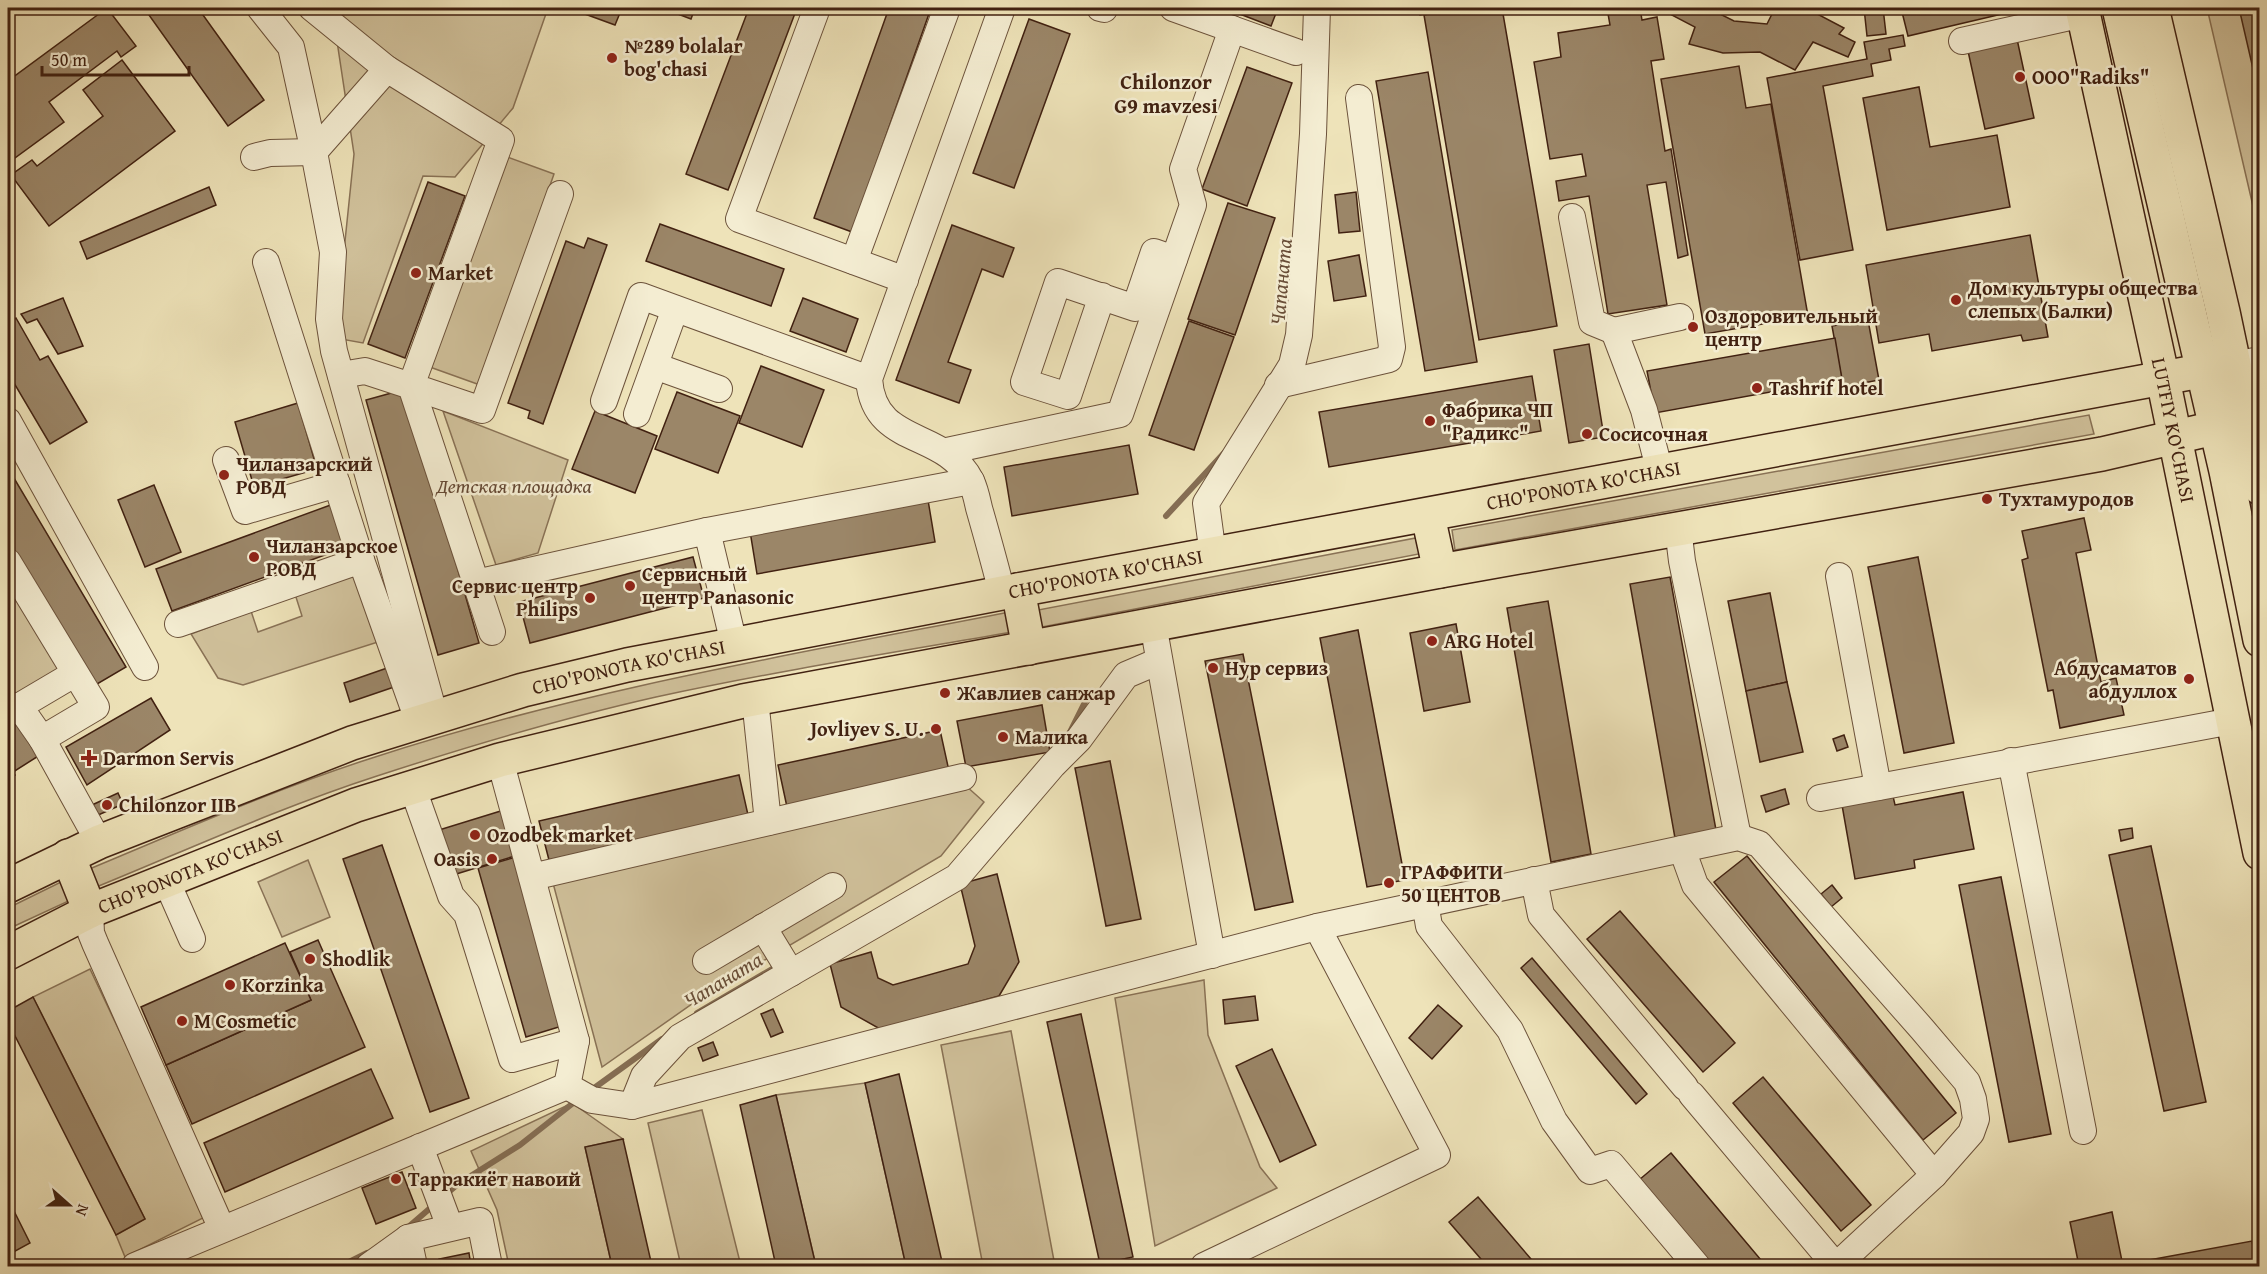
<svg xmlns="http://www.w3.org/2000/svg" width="2267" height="1274" viewBox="0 0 2267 1274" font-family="'Gentium Book Plus',serif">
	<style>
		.green { fill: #d1c29c; stroke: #897256; stroke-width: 1.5 }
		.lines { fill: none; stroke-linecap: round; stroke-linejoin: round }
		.stream { stroke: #856e54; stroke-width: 6 }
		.building { fill: #9b8668; stroke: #412111; stroke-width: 1.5 }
		.minor-casing { stroke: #6c523b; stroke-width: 28 }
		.major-casing { stroke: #412111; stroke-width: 36 }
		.minor { stroke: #f4edd2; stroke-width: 26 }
		.major { stroke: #eee3b9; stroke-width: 33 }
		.poi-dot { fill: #8f2418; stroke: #f4edd2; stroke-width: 2 }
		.labels { text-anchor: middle; stroke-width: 5; stroke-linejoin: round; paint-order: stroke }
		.poi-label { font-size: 20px; font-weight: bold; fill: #412111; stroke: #f4edd2; text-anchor: start }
		.street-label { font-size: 20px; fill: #412111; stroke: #f4edd2 }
		.park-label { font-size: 20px; font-style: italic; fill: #654934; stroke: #f4edd2 }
		.neighbourhood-label { font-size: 21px; font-weight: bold; fill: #412111; stroke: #f4edd2 }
		.water-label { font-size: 21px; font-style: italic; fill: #694e38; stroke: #f4edd2 }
	</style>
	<rect width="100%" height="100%" fill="#eee3b9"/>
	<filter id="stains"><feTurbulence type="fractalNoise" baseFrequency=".00333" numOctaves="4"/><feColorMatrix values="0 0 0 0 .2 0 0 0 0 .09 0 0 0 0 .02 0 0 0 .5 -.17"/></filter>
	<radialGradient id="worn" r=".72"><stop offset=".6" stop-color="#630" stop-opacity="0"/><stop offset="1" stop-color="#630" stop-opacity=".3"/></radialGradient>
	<g class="green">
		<path d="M332,8H548L513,108L455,177L423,176L363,343L335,338L354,154Z"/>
		<path d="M2207,8H2259V232Z"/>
		<path d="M502,155L554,174L480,385L427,366Z"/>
		<path d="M443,411L568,460L538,553L496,565Z"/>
		<path d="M2089,415L2094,434L1455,550L1452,530Z"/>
		<path d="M1421,537L1424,553L1042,627L1038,610Z"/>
		<path d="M359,573L381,641L243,685L218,678L191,634L251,611L258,632L302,616L295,594Z"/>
		<path d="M8,575L67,672L8,706Z"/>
		<path d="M1015,611L1018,631C897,652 776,671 656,697C563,718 469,746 377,776C281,807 187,850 94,888L87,870C181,831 275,789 372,758C581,690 799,653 1015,611Z"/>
		<path d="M965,785L984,802L941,856L702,997L602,1067L553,883Z"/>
		<path d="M308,860L330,917L282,937L258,882Z"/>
		<path d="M63,881L73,899L8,929V908Z"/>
		<path d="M90,969L207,1216L125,1257L116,1235L145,1219L33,997Z"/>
		<path d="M1204,980L1208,1035L1260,1167L1277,1188L1155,1246L1115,998Z"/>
		<path d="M1011,1031L1055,1266H983L941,1045Z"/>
		<path d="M865,1083L906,1266H816L776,1095Z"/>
		<path d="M572,1103L623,1139L585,1147L612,1266H509L497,1210L471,1151Z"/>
		<path d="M702,1110L741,1266H681L648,1123Z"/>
	</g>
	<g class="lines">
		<g class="stream">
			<path d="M1166,516L1224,453"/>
			<path d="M1070,732L1090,692"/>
			<path d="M697,1013L779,965"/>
			<path d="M590,1091L662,1039"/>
			<path d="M444,1196L458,1184L520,1145L577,1100"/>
			<path d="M406,1229L435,1204"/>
			<path d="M341,1266L367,1253"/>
		</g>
	</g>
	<g class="building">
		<path d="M107,8L136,46L121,57L117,51L49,102L64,122L8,163V81Z"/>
		<path d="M144,8H198L264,100L228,126Z"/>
		<path d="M575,8H622L615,25L574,10Z"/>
		<path d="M662,8H695L691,19Z"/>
		<path d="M749,8H797L728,190L686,174Z"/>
		<path d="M889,8H931L852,232L814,218Z"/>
		<path d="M1224,8H1278L1271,26Z"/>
		<path d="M1333,8H1395L1334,12Z"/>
		<path d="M1418,8H1457L1420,15Z"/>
		<path d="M1458,8H1502L1557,326L1479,340L1424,15Z"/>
		<path d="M1607,8H1640L1642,20L1657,17L1664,59L1651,61L1665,151L1671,149L1688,255L1678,258L1666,182L1647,185L1667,305L1608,314L1589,196L1559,201L1556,181L1586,176L1582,154L1550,159L1534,62L1561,57L1558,33L1610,25Z"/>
		<path d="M1665,8H1708L1734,21L1767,24L1775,8H1806L1844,28L1839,34L1855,42L1848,57L1813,42L1795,70L1760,52L1723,53L1689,44L1695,27L1664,11Z"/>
		<path d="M1864,8H1883L1886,34L1867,36Z"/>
		<path d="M1901,8H2014L2015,11L1908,36Z"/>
		<path d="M2239,8H2260V99Z"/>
		<path d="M1029,19L1070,34L1014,188L973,173Z"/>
		<path d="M1903,35L1905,46L1889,49L1891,60L1871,64L1873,76L1823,86L1853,250L1800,260L1767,78L1867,59L1864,42Z"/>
		<path d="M2017,39L2034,118L1985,129L1968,51Z"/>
		<path d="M122,60L175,131L49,226L11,175L32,160L37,166L103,116L83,90Z"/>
		<path d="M1739,66L1746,108L1771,104L1808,316L1705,334L1661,79Z"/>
		<path d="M1247,67L1292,83L1247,206L1202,189Z"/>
		<path d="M1428,72L1477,362L1425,371L1376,81Z"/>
		<path d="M1919,87L1930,147L1997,135L2010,207L1887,230L1863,98Z"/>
		<path d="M428,182L465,196L405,358L368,344Z"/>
		<path d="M209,187L216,205L87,259L80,242Z"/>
		<path d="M1356,192L1360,231L1339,233L1335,195Z"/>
		<path d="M1228,203L1275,218L1235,335L1188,319Z"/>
		<path d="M660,224L784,269L771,306L646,261Z"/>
		<path d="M952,225L1014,248L1003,277L982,269L948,362L971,370L959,403L896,380Z"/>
		<path d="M2030,235L2048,337L2023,341L2021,335L1932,351L1929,334L1879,343L1866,265Z"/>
		<path d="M588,238L607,245L543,424L528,418L530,411L508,403L566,241L584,248Z"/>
		<path d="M1359,255L1366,296L1334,301L1328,261Z"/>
		<path d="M63,298L83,346L58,354L37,319L27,323L21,314Z"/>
		<path d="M803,298L858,319L846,352L790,331Z"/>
		<path d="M16,318L40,360L48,356L87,422L50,444L11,378L14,376L8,366V323Z"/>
		<path d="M1868,320L1879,380L1843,387L1832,326Z"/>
		<path d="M1189,321L1234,337L1194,450L1149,435Z"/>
		<path d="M1835,338L1842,379L1655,413L1647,371Z"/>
		<path d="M1589,344L1604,437L1569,443L1554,350Z"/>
		<path d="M761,366L824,390L802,447L739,423Z"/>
		<path d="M1532,376L1541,431L1329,467L1319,412Z"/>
		<path d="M406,389L479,643L438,655L366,400Z"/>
		<path d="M677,392L740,416L718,473L655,449Z"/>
		<path d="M298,403L317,469L254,487L235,422Z"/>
		<path d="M595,411L657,436L635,493L572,469Z"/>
		<path d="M1129,445L1138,494L1012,516L1004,467Z"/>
		<path d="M8,468L126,667L92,687L8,544Z"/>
		<path d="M154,485L181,552L145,567L118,500Z"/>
		<path d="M928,500L935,542L757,574L750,531Z"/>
		<path d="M336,503L352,545L172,611L156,569Z"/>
		<path d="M2084,518L2091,550L2076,553L2101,682L2116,678L2124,715L2060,728L2053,690L2048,691L2022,560L2028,558L2022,531Z"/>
		<path d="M693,557L704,598L530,643L519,602Z"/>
		<path d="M1918,557L1954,743L1904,753L1868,567Z"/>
		<path d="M1670,577L1716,830L1675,838L1630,584Z"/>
		<path d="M1770,593L1787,682L1746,691L1728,601Z"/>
		<path d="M1548,601L1591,854L1551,862L1507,608Z"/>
		<path d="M1456,624L1470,702L1424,711L1410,633Z"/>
		<path d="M1358,630L1405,880L1367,887L1320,638Z"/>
		<path d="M1243,654L1293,902L1255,910L1205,661Z"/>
		<path d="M390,667L397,686L350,702L344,683Z"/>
		<path d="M1787,682L1803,752L1760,762L1746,691Z"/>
		<path d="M151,698L170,730L87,785L66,747Z"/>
		<path d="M1042,705L1050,752L966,767L957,721Z"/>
		<path d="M19,722L40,755L13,772L15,775L8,780V733L12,730L10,727Z"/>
		<path d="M940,730L949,771L787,807L778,765Z"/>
		<path d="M1844,735L1848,747L1837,751L1833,739Z"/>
		<path d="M1110,761L1141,919L1106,926L1075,768Z"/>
		<path d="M739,775L748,815L549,860L539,821Z"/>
		<path d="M1785,789L1789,804L1766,812L1761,796Z"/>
		<path d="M1963,792L1974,849L1914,860L1915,868L1855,879L1842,805L1893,796L1895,805Z"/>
		<path d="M118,793L123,804L96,816L92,805Z"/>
		<path d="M504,810L518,855L453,875L439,830Z"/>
		<path d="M2132,828L2133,838L2121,841L2119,830Z"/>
		<path d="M382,845L469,1098L430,1112L343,859Z"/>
		<path d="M2151,846L2206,1102L2164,1111L2109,855Z"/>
		<path d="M1747,856L1956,1113L1923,1140L1714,882Z"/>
		<path d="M516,857L562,1026L526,1037L478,868Z"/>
		<path d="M997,874L1019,962L999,996L880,1029L841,1007L830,964L871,952L878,978L893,985L968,964L975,946L960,884Z"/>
		<path d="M2001,877L2051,1134L2009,1142L1959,885Z"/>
		<path d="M1832,885L1842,898L1831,907L1821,894Z"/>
		<path d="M1620,911L1735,1043L1703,1072L1587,939Z"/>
		<path d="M318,940L365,1047L192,1124L166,1065L311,1000L290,952Z"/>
		<path d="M285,943L311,1000L166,1065L141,1007Z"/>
		<path d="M1532,958L1647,1094L1636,1104L1521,968Z"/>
		<path d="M1255,996L1258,1020L1225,1024L1223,1000Z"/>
		<path d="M33,997L145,1219L116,1235L8,1022V1011Z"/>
		<path d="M1438,1005L1462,1026L1432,1059L1409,1038Z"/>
		<path d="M773,1009L783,1032L771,1037L761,1014Z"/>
		<path d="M1081,1014L1133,1257L1100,1264L1047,1022Z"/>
		<path d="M713,1042L718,1055L703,1061L698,1048Z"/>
		<path d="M1272,1049L1316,1145L1280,1162L1236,1066Z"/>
		<path d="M371,1069L393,1118L225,1192L204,1143Z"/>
		<path d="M899,1074L943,1266H906L865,1083Z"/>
		<path d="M1763,1077L1871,1205L1841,1231L1733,1103Z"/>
		<path d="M776,1095L816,1266H776L740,1105Z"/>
		<path d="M623,1139L652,1266H612L585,1147Z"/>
		<path d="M1671,1153L1766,1266H1711L1639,1180Z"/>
		<path d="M402,1172L416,1208L376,1224L362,1188Z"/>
		<path d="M1478,1197L1537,1266H1487L1449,1222Z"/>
		<path d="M8,1199L30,1243L8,1255Z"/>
		<path d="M2112,1212L2123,1266H2079L2070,1222Z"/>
		<path d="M2252,1241L2257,1266H2123L2122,1265Z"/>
		<path d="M469,1253L471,1266H440L439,1259Z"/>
	</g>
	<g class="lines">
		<g class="minor-casing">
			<g id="minor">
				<path d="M260,8L291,47L314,152L333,252L329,319L334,351L435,717"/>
				<path d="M312,8L387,69"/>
				<path d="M817,8L739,219L905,280"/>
				<path d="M1100,8L1104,9"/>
				<path d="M1173,8L1296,52"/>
				<path d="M1962,41L2083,14"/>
				<path d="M254,157L270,153L314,152L387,69L501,140L411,386L482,410L560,194"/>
				<path d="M1572,217L1592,322L1614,331"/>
				<path d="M854,261L947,8"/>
				<path d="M266,262L361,560"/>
				<path d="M1102,296L1068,396L1024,382L1058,282L1135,308L1154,252L1174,259"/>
				<path d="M2233,365L2260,360"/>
				<path d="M655,366L719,389"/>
				<path d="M341,375L365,371L411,386L476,583"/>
				<path d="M1278,385L1389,359L1392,347L1359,98"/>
				<path d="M604,401L641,296L869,379"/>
				<path d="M637,414L675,309"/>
				<path d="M8,421L145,667"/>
				<path d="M947,451L1120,414L1193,205L1183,169L1232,29"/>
				<path d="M226,460L245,511L337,484"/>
				<path d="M1660,472L1644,410L1614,331L1680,317"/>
				<path d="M1678,528L1682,561L1738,837"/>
				<path d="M707,531L971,481"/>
				<path d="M1213,555L1206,503L1292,365L1299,335L1313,134L1317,8"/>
				<path d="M8,562L96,707L42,739"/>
				<path d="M1839,576L1878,787"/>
				<path d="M1002,593C995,564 987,536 979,508C977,499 975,489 971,481C944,428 874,448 869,379L1002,8"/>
				<path d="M178,624L361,560L419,723"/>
				<path d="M1153,624L1212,955"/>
				<path d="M492,632L476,583L707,531L734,644"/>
				<path d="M755,699L768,822"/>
				<path d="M19,706L42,739L99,842"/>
				<path d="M8,713L74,674"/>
				<path d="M500,760L576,1041L567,1086"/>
				<path d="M2011,761L2083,1131"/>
				<path d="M412,786L451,896L467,914L512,1059L576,1041"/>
				<path d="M1820,798L2232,721"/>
				<path d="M1682,849L1695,885L1934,1175"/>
				<path d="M532,877L963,777"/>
				<path d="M166,880L192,939"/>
				<path d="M1534,880L1541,915L1685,1087"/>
				<path d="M1425,903L1429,926L1510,1030L1554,1121L1590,1171L1611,1164L1697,1266"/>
				<path d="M90,911L91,933L95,943L222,1229"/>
				<path d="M763,927L791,973"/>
				<path d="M706,961L833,886"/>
				<path d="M567,1086L592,1100L632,1106L1317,927L1738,837L1759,844L1922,1029L1967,1082L1973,1099L1976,1119L1971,1133L1934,1175L1836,1266"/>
				<path d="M1692,1095L1836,1266"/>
				<path d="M632,1106L644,1076L680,1037L957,877L1053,765L1079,739L1126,675L1159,661"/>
				<path d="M420,1147L450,1227"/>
				<path d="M135,1266L567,1086"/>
				<path d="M369,1266L408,1238"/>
				<path d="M414,1266L408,1238L480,1221L489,1266"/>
				<path d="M1204,1266L1437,1155L1317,927"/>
			</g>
		</g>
		<g class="major-casing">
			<g id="major">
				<path id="s1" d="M2082,8L2163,379L2260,853"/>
				<path d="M2119,8L2226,471L2260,640"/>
				<path d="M2152,8L2223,312L2260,488"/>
				<path d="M1428,516L1440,571"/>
				<path d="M1018,590L1029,648"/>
				<path d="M68,856L90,911"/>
				<path id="s2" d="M8,886L99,842L352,743L523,690L627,665L1018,590L2233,365"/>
				<path id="s3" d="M8,953L90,911L356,805L500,760L743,701L1440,571L2102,454L2245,421"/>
			</g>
		</g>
		<use href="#minor" class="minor"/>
		<use href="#major" class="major"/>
	</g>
	<g class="poi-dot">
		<circle cx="612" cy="58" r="6"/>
		<circle cx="2020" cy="77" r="6"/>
		<circle cx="416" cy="273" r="6"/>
		<circle cx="1956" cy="300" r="6"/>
		<circle cx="1693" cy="327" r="6"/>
		<circle cx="1757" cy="388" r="6"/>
		<circle cx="1430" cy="421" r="6"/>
		<circle cx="1587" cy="434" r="6"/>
		<circle cx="224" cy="475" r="6"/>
		<circle cx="1987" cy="499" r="6"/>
		<circle cx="254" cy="557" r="6"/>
		<circle cx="630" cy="586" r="6"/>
		<circle cx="590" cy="598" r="6"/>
		<circle cx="1432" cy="641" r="6"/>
		<circle cx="1213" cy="668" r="6"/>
		<circle cx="2189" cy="679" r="6"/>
		<circle cx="945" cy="693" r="6"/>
		<circle cx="936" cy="729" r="6"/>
		<circle cx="1003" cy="737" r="6"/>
		<path d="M86 749h6v6h6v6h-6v6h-6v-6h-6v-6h6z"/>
		<circle cx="107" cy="805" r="6"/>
		<circle cx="475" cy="835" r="6"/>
		<circle cx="492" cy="859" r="6"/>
		<circle cx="1389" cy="883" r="6"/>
		<circle cx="310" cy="959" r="6"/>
		<circle cx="230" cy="985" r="6"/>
		<circle cx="182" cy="1021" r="6"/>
		<circle cx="396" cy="1179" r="6"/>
	</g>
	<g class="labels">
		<g class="poi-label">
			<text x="624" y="53">№289 bolalar<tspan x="624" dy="23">bog'chasi</tspan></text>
			<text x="2032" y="84">OOO"Radiks"</text>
			<text x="428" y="280">Market</text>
			<text x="1968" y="295">Дом культуры общества<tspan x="1968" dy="23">слепых (Балки)</tspan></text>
			<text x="1705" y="323">Оздоровительный<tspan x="1705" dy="23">центр</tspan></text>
			<text x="1769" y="395">Tashrif hotel</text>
			<text x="1442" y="417">Фабрика ЧП<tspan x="1442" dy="23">"Радикс"</tspan></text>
			<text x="1599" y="441">Сосисочная</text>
			<text x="236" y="471">Чиланзарский<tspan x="236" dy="23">РОВД</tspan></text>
			<text x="1999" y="506">Тухтамуродов</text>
			<text x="266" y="553">Чиланзарское<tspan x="266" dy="23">РОВД</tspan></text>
			<text x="642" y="581">Сервисный<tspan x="642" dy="23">центр Panasonic</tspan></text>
			<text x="578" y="593" text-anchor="end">Сервис центр<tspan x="578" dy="23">Philips</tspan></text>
			<text x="1444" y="648">ARG Hotel</text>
			<text x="1225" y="675">Нур сервиз</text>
			<text x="2177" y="675" text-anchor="end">Абдусаматов<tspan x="2177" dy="23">абдуллох</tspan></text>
			<text x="957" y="700">Жавлиев санжар</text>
			<text x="924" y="736" text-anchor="end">Jovliyev S. U.</text>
			<text x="1015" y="744">Малика</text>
			<text x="103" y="765">Darmon Servis</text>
			<text x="119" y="812">Chilonzor IIB</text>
			<text x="487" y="842">Ozodbek market</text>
			<text x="480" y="866" text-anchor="end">Oasis</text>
			<text x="1401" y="879">ГРАФФИТИ<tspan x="1401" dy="23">50 ЦЕНТОВ</tspan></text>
			<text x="322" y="966">Shodlik</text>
			<text x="242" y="992">Korzinka</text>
			<text x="194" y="1028">M Cosmetic</text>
			<text x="408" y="1186">Тарракиёт навоий</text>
		</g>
		<g class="street-label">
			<text dy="7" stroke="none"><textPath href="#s1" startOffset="432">LUTFIY KO'CHASI</textPath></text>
			<text dy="7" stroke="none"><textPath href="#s2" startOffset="1632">CHO'PONOTA KO'CHASI</textPath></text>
			<text dy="7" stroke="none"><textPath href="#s2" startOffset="1146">CHO'PONOTA KO'CHASI</textPath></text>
			<text dy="7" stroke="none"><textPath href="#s2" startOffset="660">CHO'PONOTA KO'CHASI</textPath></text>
			<text dy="7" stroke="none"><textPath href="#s3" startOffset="200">CHO'PONOTA KO'CHASI</textPath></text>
		</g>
		<g class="park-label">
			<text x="514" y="493">Детская площадка</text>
		</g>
		<g class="neighbourhood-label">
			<text x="1166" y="89">Chilonzor<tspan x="1166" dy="24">G9 mavzesi</tspan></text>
		</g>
		<g class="water-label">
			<text transform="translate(1281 282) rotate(-85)" y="7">Чапаната</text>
			<text transform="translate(723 980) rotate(-31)" y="7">Чапаната</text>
		</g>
	</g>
	<rect width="2267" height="1274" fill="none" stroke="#eee3b9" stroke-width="30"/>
	<rect x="9" y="9" width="2249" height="1256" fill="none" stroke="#412111" stroke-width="3"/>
	<rect x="15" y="15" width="2237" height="1244" fill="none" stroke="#412111" stroke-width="1.5"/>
	<g transform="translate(69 1205) rotate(111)" stroke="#f4edd2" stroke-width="4.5" paint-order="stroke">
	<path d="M0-4.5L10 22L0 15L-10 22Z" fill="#412111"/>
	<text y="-9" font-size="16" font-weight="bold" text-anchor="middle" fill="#412111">N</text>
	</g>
	<path d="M42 66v9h147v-9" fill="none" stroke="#412111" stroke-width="3"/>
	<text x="51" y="66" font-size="18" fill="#412111" stroke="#f4edd2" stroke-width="4.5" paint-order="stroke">50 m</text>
	<rect width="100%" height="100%" filter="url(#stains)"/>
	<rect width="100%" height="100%" fill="url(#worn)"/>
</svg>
